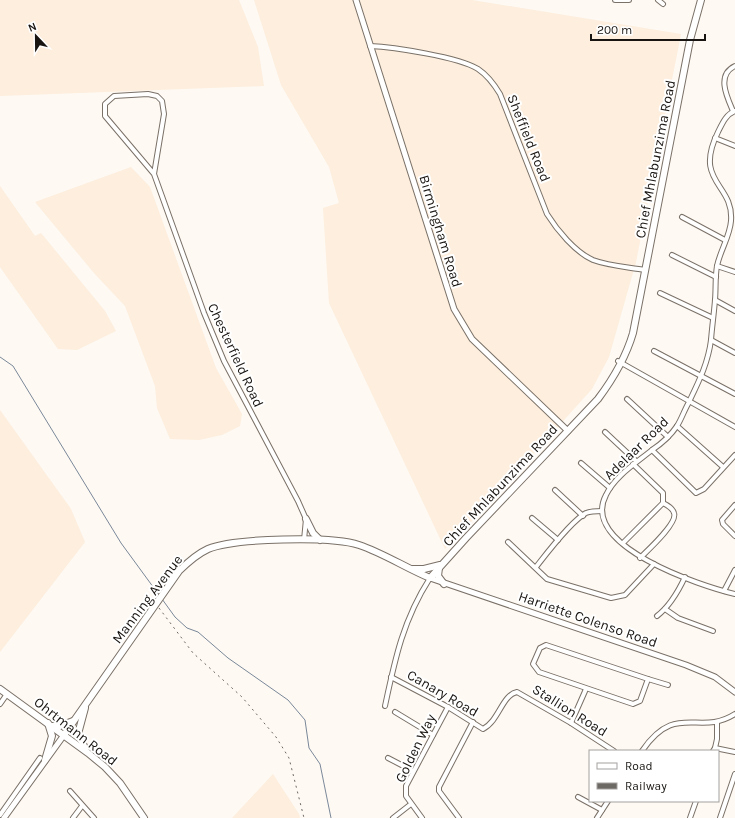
<svg xmlns="http://www.w3.org/2000/svg" width="735" height="818" viewBox="0 0 735 818" font-family="Karla,sans-serif">
	<style>
		.built { fill: #fdeedd }
		.lines { fill: none; stroke-linecap: round; stroke-linejoin: round }
		.stream { stroke: #7a8899; stroke-width: 1 }
		.minor-casing { stroke: #7a7168; stroke-width: 6 }
		.tertiary-casing { stroke: #7a7168; stroke-width: 7 }
		.secondary-casing { stroke: #7a7168; stroke-width: 8 }
		.minor { stroke: #fff; stroke-width: 4 }
		.tertiary { stroke: #fff; stroke-width: 5 }
		.secondary { stroke: #fff; stroke-width: 6 }
		.rail { stroke: #6c6864; stroke-width: 1; stroke-dasharray: 2 4; stroke-linecap: butt }
		.labels { text-anchor: middle; stroke-width: 4; stroke-linejoin: round; paint-order: stroke }
		.street-label { font-size: 14px; fill: #181411; stroke: #fff }
	</style>
	<rect width="100%" height="100%" fill="#fef9f3"/>
	<g class="built">
		<path d="M0,0H239L258,47L264,86L0,96Z"/>
		<path d="M254,0H472L681,34L636,262L609,357L592,389L491,501L445,549L329,303L323,208L339,203L329,167L281,85Z"/>
		<path d="M131,167L150,187L216,368L242,414L240,426L222,435L199,440L170,439L157,408L155,386L125,306L94,273L35,202Z"/>
		<path d="M0,186L35,236L41,233L105,311L116,331L77,350L58,349L0,267Z"/>
		<path d="M0,410L71,509L85,542L0,652Z"/>
		<path d="M273,774L299,814L300,818H232Z"/>
	</g>
	<g class="lines">
		<g class="stream">
			<path d="M0,357L13,366L121,543L159,595"/>
			<path d="M162,599L175,617L187,628L198,632L228,658L288,700L305,720L309,748L320,764L331,818"/>
		</g>
		<g class="minor-casing">
			<g id="minor">
				<path d="M615,0H629"/>
				<path d="M658,0L663,4"/>
				<path d="M370,46C393,47 459,57 478,69C487,75 494,84 500,94L547,214C557,230 575,252 593,260C609,266 628,267 645,270"/>
				<path d="M733,111C727,97 716,75 735,66"/>
				<path d="M735,111C726,114 722,124 718,132C693,183 734,183 731,221C730,236 720,251 717,266C715,277 716,289 715,300C714,313 712,327 711,340C708,364 698,383 688,404C684,411 681,420 677,426C671,435 661,444 652,450C636,463 615,476 606,495C579,546 701,586 735,594"/>
				<path d="M715,138L735,146"/>
				<path d="M154,174L164,114L162,101L157,96L148,94L114,96L105,104V116L154,174L204,313L224,361L298,501L306,519L304,540"/>
				<path d="M682,217L725,240"/>
				<path d="M672,255L716,277"/>
				<path d="M717,266L735,272"/>
				<path d="M660,293L713,318"/>
				<path d="M715,300L735,311"/>
				<path d="M711,340L735,353"/>
				<path d="M654,351L735,394"/>
				<path d="M618,361L735,427"/>
				<path d="M627,399L668,437"/>
				<path d="M677,426L723,467"/>
				<path d="M605,432L636,461"/>
				<path d="M652,450L696,493L704,489L735,455"/>
				<path d="M581,463L610,488"/>
				<path d="M633,464L663,493V503C667,505 673,509 674,513C678,523 648,550 640,558"/>
				<path d="M555,490L583,516"/>
				<path d="M735,505L722,520L723,524L735,536"/>
				<path d="M532,518L558,540"/>
				<path d="M508,542L547,579L611,598L625,595L654,564"/>
				<path d="M623,543L663,503"/>
				<path d="M536,567C547,553 571,521 586,513C591,511 597,511 602,511"/>
				<path d="M724,591L735,570"/>
				<path d="M665,609L678,618L713,631"/>
				<path d="M657,616C670,606 678,592 685,577"/>
				<path d="M546,645L648,679L640,701L633,704L539,672L533,664L540,648Z"/>
				<path d="M391,677L448,707L483,729C499,721 502,695 517,692L571,723L614,751"/>
				<path d="M648,679L668,685"/>
				<path d="M0,704L7,694"/>
				<path d="M385,706C395,659 403,620 430,578"/>
				<path d="M395,712L433,735"/>
				<path d="M571,723L586,689"/>
				<path d="M715,748L717,739V722"/>
				<path d="M642,751C676,701 699,737 735,714"/>
				<path d="M713,751L715,748L735,752"/>
				<path d="M388,758L413,771"/>
				<path d="M70,791L94,818"/>
				<path d="M578,797L602,810"/>
				<path d="M0,815L40,758"/>
				<path d="M73,818L82,806"/>
				<path d="M393,818L411,804"/>
				<path d="M422,818L406,796V786L448,707"/>
				<path d="M459,818L439,791V787L473,722"/>
				<path d="M597,818L608,801"/>
				<path d="M690,818L696,801"/>
				<path d="M720,818L735,774"/>
			</g>
		</g>
		<g class="tertiary-casing">
			<g id="tertiary">
				<path d="M356,0L454,309L472,339L568,431"/>
				<path d="M430,578L686,665L715,677L735,692"/>
				<path d="M4,818L64,735"/>
			</g>
		</g>
		<g class="secondary-casing">
			<g id="secondary">
				<path d="M306,519L313,533L320,540"/>
				<path d="M439,568L438,576L444,584"/>
				<path d="M413,569H424L440,565"/>
				<path d="M0,689L88,753L105,767L120,783L144,818"/>
				<path d="M85,708L78,734L85,748"/>
				<path d="M52,726H60L73,721"/>
				<path d="M64,735L179,571C188,562 197,554 208,549C234,538 332,536 359,545C383,553 406,568 430,578L466,538L598,399C613,379 626,357 633,333L690,40L701,0"/>
				<path d="M45,760L52,736L48,723"/>
			</g>
		</g>
		<use href="#minor" class="minor"/>
		<use href="#tertiary" class="tertiary"/>
		<use href="#secondary" class="secondary"/>
		<path class="rail" d="M159,608L193,653L242,697L276,737L289,758L304,818"/>
	</g>
	<g class="labels">
		<g class="street-label">
			<text transform="translate(529 138) rotate(68)" y="5">Sheffield Road</text>
			<text transform="translate(655 159) rotate(-79)" y="5">Chief Mhlabunzima Road</text>
			<text transform="translate(441 231) rotate(73)" y="5">Birmingham Road</text>
			<text transform="translate(236 355) rotate(65)" y="5">Chesterfield Road</text>
			<text transform="translate(636 448) rotate(-44)" y="5">Adelaar Road</text>
			<text transform="translate(500 485) rotate(-47)" y="5">Chief Mhlabunzima Road</text>
			<text transform="translate(147 599) rotate(-53)" y="5">Manning Avenue</text>
			<text transform="translate(588 619) rotate(19)" y="5">Harriette Colenso Road</text>
			<text transform="translate(443 693) rotate(30)" y="5">Canary Road</text>
			<text transform="translate(570 710) rotate(32)" y="5">Stallion Road</text>
			<text transform="translate(76 731) rotate(38)" y="5">Ohrtmann Road</text>
			<text transform="translate(415 748) rotate(-64)" y="5">Golden Way</text>
		</g>
	</g>
	<rect x="589" y="750" width="130" height="52" fill="#ffffff" stroke="#a3a1a0"/>
	<rect x="597" y="763" width="20" height="6" fill="#ffffff" stroke="#a3a1a0"/>
	<text x="625" y="770" font-size="12" fill="#181411">Road</text>
	<rect x="597" y="783" width="20" height="6" fill="#6c6864" stroke="#a3a1a0"/>
	<text x="625" y="790" font-size="12" fill="#181411">Railway</text>
	<g transform="translate(36 36) rotate(338)" stroke="#ffffff" stroke-width="3" paint-order="stroke">
	<path d="M0-3L7 15L0 10L-7 15Z" fill="#181411"/>
	<text y="-6" font-size="11" font-weight="bold" text-anchor="middle" fill="#181411">N</text>
	</g>
	<path d="M591 34v6h114v-6" fill="none" stroke="#181411" stroke-width="2"/>
	<text x="597" y="34" font-size="12" fill="#181411" stroke="#ffffff" stroke-width="3" paint-order="stroke">200 m</text>
</svg>
